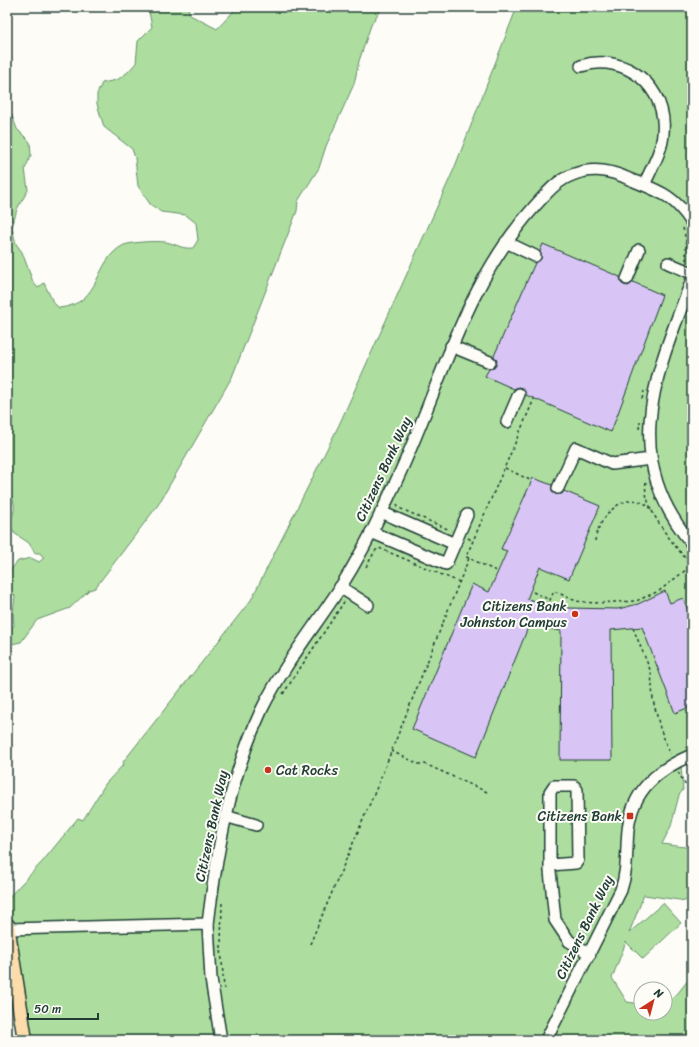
<svg xmlns="http://www.w3.org/2000/svg" width="699" height="1047" viewBox="0 0 699 1047" font-family="Sriracha,sans-serif">
	<style>
		.green { fill: #adde9f; stroke: #668e6a }
		.building { fill: #d8c5f6; stroke: #1f3d34 }
		.lines { fill: none; stroke-linecap: round; stroke-linejoin: round }
		.minor-casing { stroke: #1f3d34; stroke-width: 14 }
		.major-casing { stroke: #1f3d34; stroke-width: 17 }
		.path { stroke: #1f3d34; stroke-width: 1.5; stroke-dasharray: 3 3; stroke-linecap: butt }
		.minor { stroke: #fdfcf7; stroke-width: 11 }
		.major { stroke: #fddcac; stroke-width: 14 }
		.poi-dot { fill: #c8321e; stroke: #fdfcf7; stroke-width: 1.5 }
		.labels { text-anchor: middle; stroke-width: 4; stroke-linejoin: round; paint-order: stroke }
		.street-label { font-size: 14px; fill: #1f3d34; stroke: #fdfcf7 }
		.poi-label { font-size: 14px; fill: #1f3d34; stroke: #fdfcf7; text-anchor: end }
	</style>
	<rect width="100%" height="100%" fill="#fdfcf7"/>
	<filter id="ink" filterUnits="userSpaceOnUse"><feTurbulence type="fractalNoise" baseFrequency=".025" numOctaves="2"/><feDisplacementMap in="SourceGraphic" scale="8" xChannelSelector="R" yChannelSelector="G"/><feConvolveMatrix kernelMatrix="1 2 1 2 8 2 1 2 1" color-interpolation-filters="sRGB"/></filter>
	<g filter="url(#ink)">
		<g class="green">
			<path d="M148,7H188L190,15L217,29L233,12L234,7H382L371,25L359,61L354,84L326,146L319,168L298,201L297,211L232,377L158,505L95,588L89,590L70,608L37,620L21,642L7,645V631L14,626L13,613L15,596L7,588V574L18,561L31,558L39,562L44,558L40,553H35L29,543L14,533L9,521C19,508 13,500 7,487V107L9,108L17,129L30,142L31,155L25,169L28,190L17,209L12,228L16,244L22,252L33,282L38,288L44,283L53,302L59,308C103,304 93,260 124,245C132,242 162,240 170,243C180,246 183,249 193,248L198,240L196,223L186,215L161,212L150,204L138,186L135,158L132,149L104,127L97,104V94L102,83L117,80L128,72L136,63L138,41L152,27Z"/>
			<path d="M517,7H692V747L681,766L683,790L679,795L671,826L662,844L692,848V850L687,901L644,895L629,933L663,903L681,923L643,959L626,942L612,978L627,1002L641,1004V1013H665V1005L678,993L692,975V1040H25L7,920V899L43,861L78,818L83,820L106,783L124,764L123,762L251,600L339,425L454,169Z"/>
		</g>
		<g class="building">
			<path d="M543,244L620,277L621,283L624,285L628,286L633,282L662,295L611,432L526,395L522,388L518,387L514,389L485,376L489,369L494,368L496,365L497,361L494,356L535,263L541,259L540,251Z"/>
			<path d="M533,478L552,485V492L556,494H562L564,491L600,506L569,579L540,567L527,599L568,608L618,609L638,604L665,591L670,603L683,598L692,620V706L675,713L642,627L611,630L612,760H560L561,631L529,625L476,757L412,729L472,584L489,592L507,551L501,549Z"/>
		</g>
		<g class="lines">
			<g class="minor-casing">
				<g id="minor">
					<path d="M581,66C625,52 668,87 663,134C662,151 651,169 644,185"/>
					<path d="M506,242L535,256"/>
					<path d="M668,263L692,273"/>
					<path d="M627,279L639,250"/>
					<path d="M692,280C656,374 618,455 692,544"/>
					<path d="M451,346L490,362"/>
					<path d="M507,422L519,394"/>
					<path d="M558,488L576,448L612,464L651,459"/>
					<path d="M381,512L455,544"/>
					<path d="M371,532L446,564L467,515"/>
					<path d="M340,587L368,605"/>
					<path d="M225,816L256,825"/>
					<path d="M550,865L576,863L578,860L577,790L574,786H554L550,792V871L555,920L569,941L590,954"/>
					<path d="M208,924C217,849 230,777 262,709C283,666 314,628 340,588C359,558 376,525 391,492C439,395 460,289 535,206C546,194 556,181 572,175C592,167 610,170 629,179C659,191 674,195 692,223"/>
					<path d="M8,929L208,924L211,979L221,1040"/>
					<path d="M546,1040L621,890C628,869 626,851 628,830C632,790 658,769 692,755"/>
				</g>
			</g>
			<g class="major-casing">
				<path id="major" d="M7,925L25,1040"/>
			</g>
			<g class="path">
				<path d="M683,228L686,240V260"/>
				<path d="M642,399L644,391"/>
				<path d="M639,429L640,421"/>
				<path d="M505,468L532,481"/>
				<path d="M646,482C641,508 676,547 692,566"/>
				<path d="M397,504L399,508L450,530"/>
				<path d="M468,538L473,541"/>
				<path d="M595,541C598,516 628,485 651,509"/>
				<path d="M469,558L466,557L534,399"/>
				<path d="M366,567L375,551L379,548L459,582"/>
				<path d="M533,592L550,600L554,591L576,601L594,603L636,601L659,591L691,566"/>
				<path d="M633,628L651,672L653,700L660,728L670,754"/>
				<path d="M283,694L344,602"/>
				<path d="M391,751L419,764H425L487,792"/>
				<path d="M678,772L686,786L692,789"/>
				<path d="M222,903L221,947L224,989"/>
				<path d="M310,944L377,787L469,558L498,572"/>
			</g>
			<use href="#minor" class="minor"/>
			<use href="#major" class="major"/>
		</g>
	</g>
	<g class="poi-dot">
		<circle cx="575" cy="614" r="4"/>
		<circle cx="268" cy="770" r="4"/>
		<rect x="626" y="812" width="8" height="8" rx="2"/>
	</g>
	<g class="labels">
		<g class="street-label">
			<text transform="translate(383 469) rotate(-65)" y="5">Citizens Bank Way</text>
			<text transform="translate(211 826) rotate(-78)" y="5">Citizens Bank Way</text>
			<text transform="translate(584 927) rotate(-64)" y="5">Citizens Bank Way</text>
		</g>
		<g class="poi-label">
			<text x="567" y="611">Citizens Bank<tspan x="567" dy="16">Johnston Campus</tspan></text>
			<text x="276" y="775" text-anchor="start">Cat Rocks</text>
			<text x="622" y="821">Citizens Bank</text>
		</g>
	</g>
	<rect width="699" height="1047" fill="none" stroke="#fdfcf7" stroke-width="24"/>
	<rect x="12" y="12" width="675" height="1023" fill="none" stroke="#1f3d34" stroke-width="1.5" filter="url(#ink)"/>
	<g transform="translate(653 1001) rotate(36)"><circle r="19" fill="#fdfcf7" stroke="#a4b0a9"/>
	<path d="M0-3L7 15L0 10L-7 15Z" fill="#c8321e"/>
	<text y="-6" font-size="11" font-weight="bold" text-anchor="middle" fill="#1f3d34">N</text>
	</g>
	<path d="M28 1013v6h70v-6" fill="none" stroke="#1f3d34" stroke-width="2"/>
	<text x="34" y="1013" font-size="12" fill="#1f3d34" stroke="#fdfcf7" stroke-width="3" paint-order="stroke">50 m</text>
</svg>
